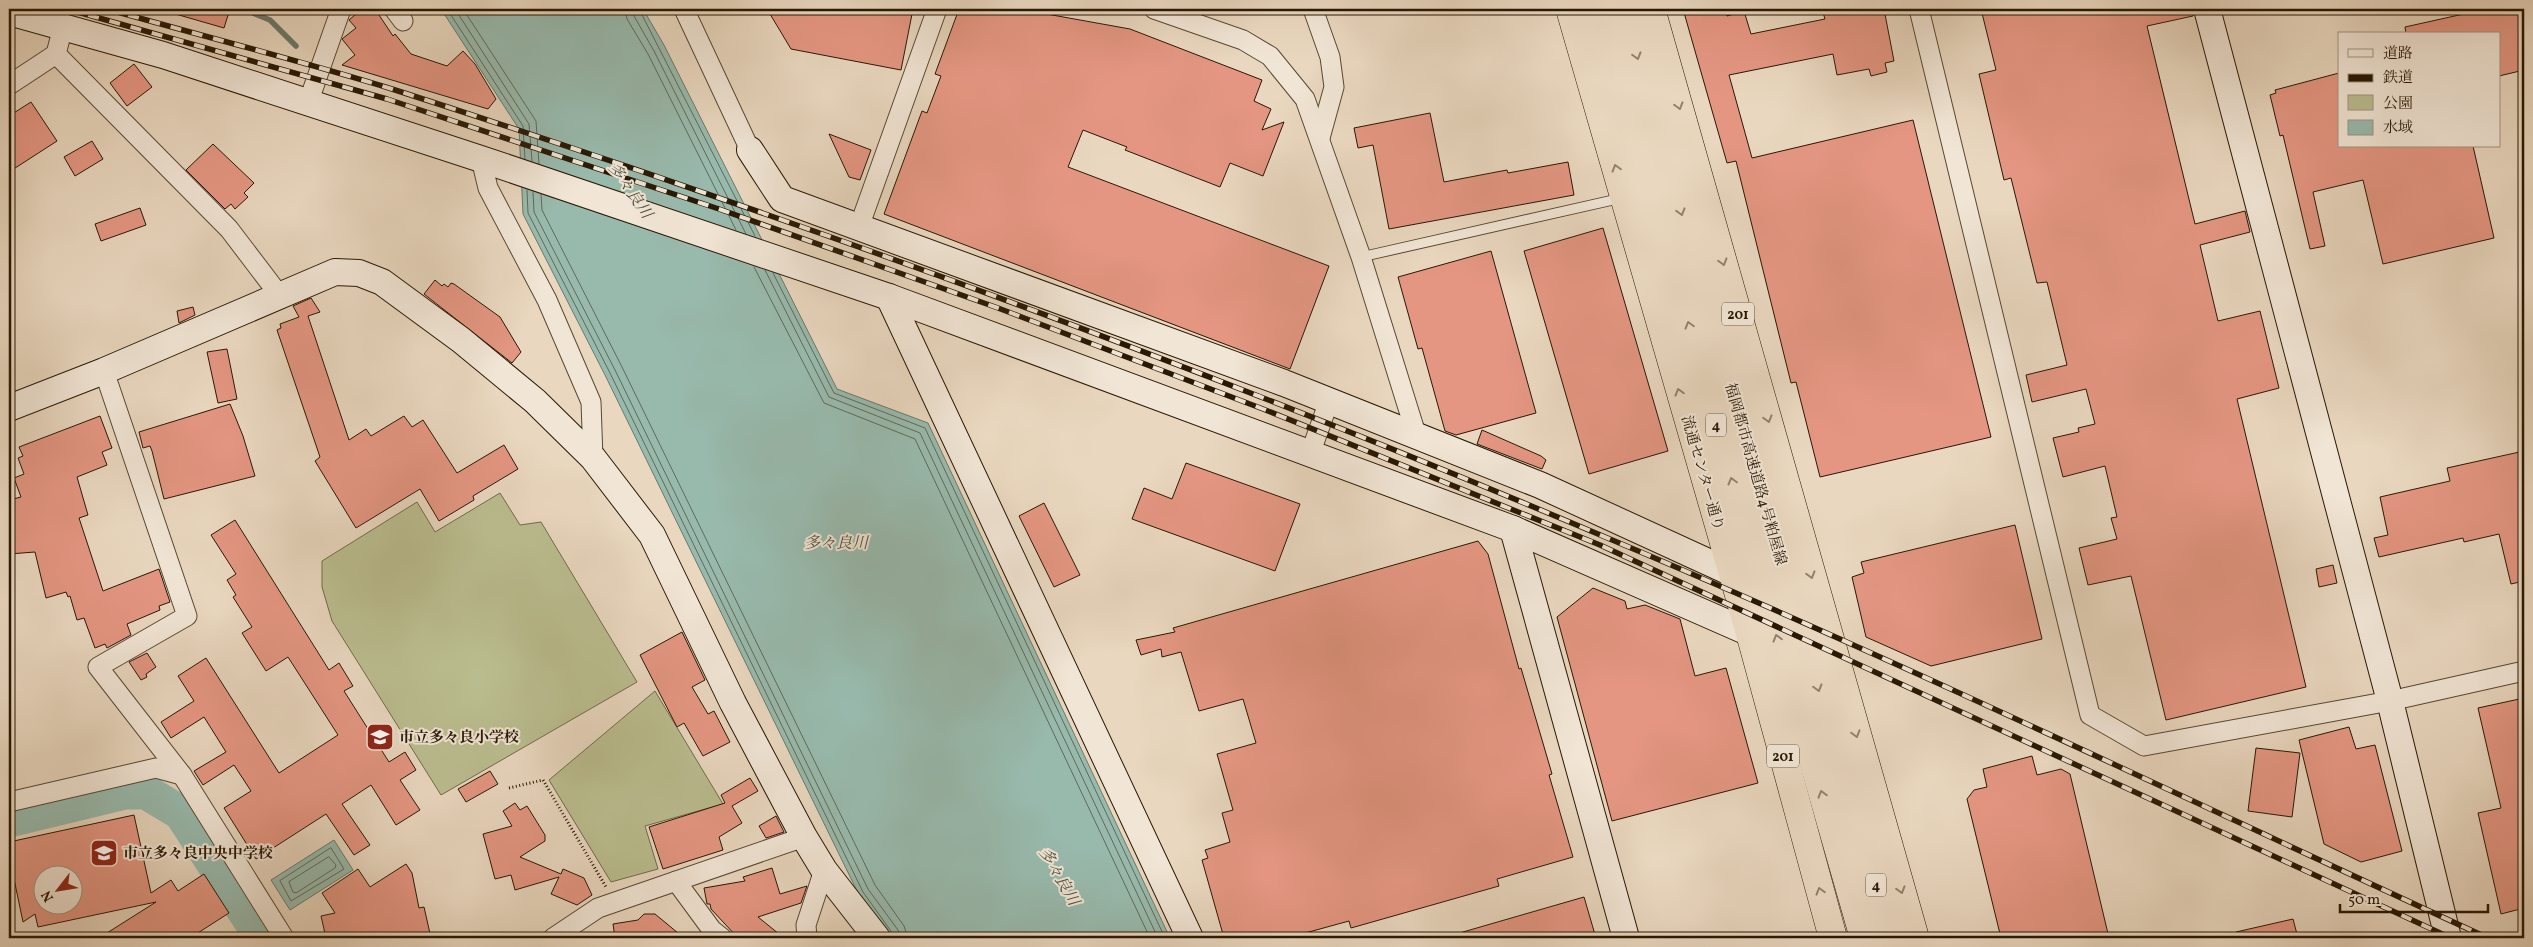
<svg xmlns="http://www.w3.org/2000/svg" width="2533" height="947" viewBox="0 0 2533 947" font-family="Vollkorn,'Noto Serif JP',serif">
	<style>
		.green { fill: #babd8f; stroke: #716a4a }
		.water { fill: #98baad; stroke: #6b7969 }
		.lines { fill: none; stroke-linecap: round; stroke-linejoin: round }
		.shore { stroke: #606958; stroke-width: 1 }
		.stream { stroke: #6b7969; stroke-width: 5.5 }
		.river { stroke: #98baad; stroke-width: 35 }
		.building { fill: #e49682; stroke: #281804; fill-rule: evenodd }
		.lane-casing { stroke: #584833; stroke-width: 11 }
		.street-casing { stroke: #584833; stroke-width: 21 }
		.secondary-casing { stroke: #281804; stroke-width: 28 }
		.highway-casing { stroke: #281804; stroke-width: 29 }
		.path { stroke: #281804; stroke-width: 3; stroke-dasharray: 1 2.5; stroke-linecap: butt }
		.lane { stroke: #f1e5d5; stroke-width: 9 }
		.street { stroke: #f1e5d5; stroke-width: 19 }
		.secondary { stroke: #f1e5d5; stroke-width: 26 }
		.highway { stroke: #e9d7bf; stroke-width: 28 }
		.rail-casing { stroke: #281804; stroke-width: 5.5 }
		.rail { stroke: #f1e5d5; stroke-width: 4; stroke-dasharray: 11; stroke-linecap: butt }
		.oneway { stroke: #92816b }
		.labels { text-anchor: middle; stroke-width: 4; stroke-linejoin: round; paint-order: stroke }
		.shield { fill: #f1e5d5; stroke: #645643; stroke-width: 1 }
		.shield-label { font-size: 14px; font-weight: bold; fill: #281804 }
		.street-label { font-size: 15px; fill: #281804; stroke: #f1e5d5 }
		.poi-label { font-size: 15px; font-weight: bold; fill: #281804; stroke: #f1e5d5; text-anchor: start }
		.water-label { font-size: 16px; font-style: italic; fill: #4f513f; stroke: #f1e5d5 }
	</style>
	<rect width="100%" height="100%" fill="#e9d7bf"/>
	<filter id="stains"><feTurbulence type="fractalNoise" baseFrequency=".004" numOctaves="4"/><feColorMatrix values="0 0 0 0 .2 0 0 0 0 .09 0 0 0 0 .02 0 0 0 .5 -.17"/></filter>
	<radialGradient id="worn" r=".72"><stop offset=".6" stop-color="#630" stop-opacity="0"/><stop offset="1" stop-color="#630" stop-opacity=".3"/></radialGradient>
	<g class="green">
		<path d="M500,493L520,525L541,522L637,682L441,795L332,621L322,587V561L417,502L435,532Z"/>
		<path d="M655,691L723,804L645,826L658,869L611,882L549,780Z"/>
	</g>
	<g class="water">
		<path d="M441,9H643L664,45L837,389L928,423L1170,938H890L859,895L605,375L523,214L519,129Z"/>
		<path d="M334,840L353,870L290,910L271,880Z"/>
	</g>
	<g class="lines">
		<g class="shore">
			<path d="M447,9L523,126L525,159"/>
			<path d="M455,9L529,124L532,161"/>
			<path d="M463,9L536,121L539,164"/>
			<path d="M625,9L627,19L648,54L736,230"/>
			<path d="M633,9L634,16L654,51L746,234"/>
			<path d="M639,9L755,236"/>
			<path d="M527,190L528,213L610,373L863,892L893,934L894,938"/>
			<path d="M533,192L534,212L615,370L868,889L898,930L900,938"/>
			<path d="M541,194L542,210L622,367L875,885L904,926L908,938"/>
			<path d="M754,267L824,403L915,439L1150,938"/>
			<path d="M765,270L829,397L920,433L1158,938"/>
			<path d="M773,273L834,393L925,428L1165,938"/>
			<path d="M331,848L344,869L291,901L280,881Z"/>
			<path d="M329,857L336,865L335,868L296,893L293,892L289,882Z"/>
		</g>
		<path class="stream" d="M243,9L270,20L296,46"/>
		<path class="river" d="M9,820L125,792H146L181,813L262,938"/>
	</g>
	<g class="building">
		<path d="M172,9H216L229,12L224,28L172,13Z"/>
		<path d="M362,9H375L393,36L395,34L411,54L447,66L463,51L475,64L496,99L488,109L342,65L355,55L342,39L356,28L349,20Z"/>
		<path d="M767,9H913L901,70L791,49Z"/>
		<path d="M959,9H1019L1130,29L1262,80L1254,101L1271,109L1262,130L1284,122L1263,176L1230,163L1220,187L1125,150L1127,147L1083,130L1068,167L1329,266L1290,369L884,214L922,111L927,113L941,76L935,74Z"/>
		<path d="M1683,9H1725L1727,16L1744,11L1751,34L1825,19L1822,9H1884L1894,61L1885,63L1887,72L1871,76L1869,69L1837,75L1833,54L1729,75L1752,158L1913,120L1991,437L1820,477L1796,382L1791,383L1736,161L1727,163Z"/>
		<path d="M1981,9H2192L2193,16L2147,26L2195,224L2245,211L2250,232L2200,245L2218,321L2260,311L2279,388L2237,399L2306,687L2166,720L2131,576L2088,585L2079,548L2117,539L2111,518L2117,517L2105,466L2063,477L2053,438L2079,432L2078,428L2095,424L2086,389L2032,402L2026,375L2067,365L2047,282L2037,283L2011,178L2004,180L1979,74L1996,70Z"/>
		<path d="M2486,9H2524V70L2499,76V34H2406L2405,27Z"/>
		<path d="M134,64L152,87L127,106L110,83Z"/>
		<path d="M2339,73V146H2473L2494,238L2383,264L2363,180L2313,192L2325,246L2310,249L2283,135L2280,136L2270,95L2276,93L2275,90Z"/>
		<path d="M31,102L57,141L9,172V116Z"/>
		<path d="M1430,113L1444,182L1507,170L1508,173L1568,162L1574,195L1389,229L1373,145L1358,148L1354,128Z"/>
		<path d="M829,134L871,150L860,180L849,177Z"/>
		<path d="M92,141L103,159L75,176L64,157Z"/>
		<path d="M213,144L254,183L244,193L248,197L235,209L231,204L225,209L186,170Z"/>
		<path d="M140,208L146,225L101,241L95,224Z"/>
		<path d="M1603,228L1668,451L1589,474L1524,251Z"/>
		<path d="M1491,251L1536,413L1456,435L1445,431L1422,348L1418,349L1398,277Z"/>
		<path d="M435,280L442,286L444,284L448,287L451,283L454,284L500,317L521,352L512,363L424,294Z"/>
		<path d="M311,298L320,312L308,316L349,440L366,429L371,436L404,416L412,427L423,420L457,473L504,445L518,469L473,496L474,500L439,521L420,489L356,528L315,461L320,457L277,330L281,328L280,324L299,317L293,306Z"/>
		<path d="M193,307L195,315L179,323L177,311Z"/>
		<path d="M227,349L237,399L218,403L207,352Z"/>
		<path d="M230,404L243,436L255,476L164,499L152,451L150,446L143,448L139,432Z"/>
		<path d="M100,416L112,448L102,452L107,465L77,477L88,515L79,518L103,591L159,569L170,602L159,606L160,610L127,624L131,635L107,648L105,644L95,648L84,618L77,620L70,596L68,597L66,592L46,598L35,552L9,554V500L21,497L14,478L24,474L18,458L23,456L19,447Z"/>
		<path d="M1482,430L1541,456L1546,460L1542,469L1477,444Z"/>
		<path d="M2524,451V581L2511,584L2499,534L2464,542L2463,538L2379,557L2374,538L2388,535L2380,497L2450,481L2447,468Z"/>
		<path d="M1186,463L1300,504L1275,571L1132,519L1144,488L1172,499Z"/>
		<path d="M1044,503L1080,575L1054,587L1019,516Z"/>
		<path d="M235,520L329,670L339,663L353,686L344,691L389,762L405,752L416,770L400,780L420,810L396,825L371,785L342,804L370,845L354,855L326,814L256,859L224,808L251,791L234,765L203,785L194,771L226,752L204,717L171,738L161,722L194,701L178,676L206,658L279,773L338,735L288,657L266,671L242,633L252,627L233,597L236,595L227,580L236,574L211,535Z"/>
		<path d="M2015,525L2042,639L1931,666L1866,637L1852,577L1864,573L1861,562Z"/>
		<path d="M1478,541L1488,554L1519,669L1521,668L1552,774L1549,775L1573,857L1497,879L1499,886L1351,928L1349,921L1287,938H1224L1202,860L1208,858L1205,850L1230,842L1222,813L1233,810L1217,754L1256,743L1243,699L1199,711L1181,652L1162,657L1161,649L1141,655L1136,640L1175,632L1173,628L1208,618Z"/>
		<path d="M2333,565L2337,583L2319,587L2316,569Z"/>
		<path d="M1593,588L1625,601L1627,609L1645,605L1680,619L1695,676L1726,668L1758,783L1612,821L1557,617Z"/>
		<path d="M682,632L705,680L692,687L708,714L714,711L730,742L703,756L684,723L677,727L640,655Z"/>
		<path d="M147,653L156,667L146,674L147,677L141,680L129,662Z"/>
		<path d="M2524,698V908L2501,914L2478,813L2501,808L2478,708Z"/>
		<path d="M2349,727L2356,749L2375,745L2402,851L2361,862L2324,844L2299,740Z"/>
		<path d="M2256,748L2300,753L2292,817L2248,811Z"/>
		<path d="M2032,756L2037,775L2061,769L2070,774L2109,938H2001L1967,799L1974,790L1987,787L1983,769Z"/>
		<path d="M490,771L498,784L466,802L458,789Z"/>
		<path d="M750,778L758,791L732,806L742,823L719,837L723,850L663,869L649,827L725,803L721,795Z"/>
		<path d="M515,803L520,810L527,806L545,835V841L520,857L561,874L563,869L584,878L592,895L577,905L551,894L559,877L515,890L511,875L495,879L483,834L512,826L503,811Z"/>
		<path d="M134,815L151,893L171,880L178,891L204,874L229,913L190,938H99L156,902L38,927L35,914L23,922L9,855V842ZM42,874H72V904H42Z"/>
		<path d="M776,816L784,832L766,838L759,826Z"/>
		<path d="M406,864L412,873L419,908L424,907L431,938H326L321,916L335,913L322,893L358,869L370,887Z"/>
		<path d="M772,868L780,894L807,886L801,903L758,917L784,938H738L711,909L710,904H707L704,888L745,881L743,877Z"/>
		<path d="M1584,897L1596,938H1457L1456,934Z"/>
		<path d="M644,914H655L684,938H615L613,924L638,920Z"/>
		<path d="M2293,919L2298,938H2237L2236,932Z"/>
	</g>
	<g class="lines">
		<g class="lane-casing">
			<path id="lane" d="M1361,257L1622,198"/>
		</g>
		<g class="street-casing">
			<g id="street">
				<path d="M394,9L403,21"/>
				<path d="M684,9L750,150"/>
				<path d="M1154,9L1243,40L1270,56L1305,99L1361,257L1417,437"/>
				<path d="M1313,9L1330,57L1334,87L1320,138"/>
				<path d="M1919,9L2090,715L2144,746L2390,701L2524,671"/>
				<path d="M63,27L56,54L229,229L280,296"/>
				<path d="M9,85L56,54"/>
				<path d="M308,103L341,9"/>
				<path d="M481,159L488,188L547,300L591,402L593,458"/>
				<path d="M859,227L937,9"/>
				<path d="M104,371L187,616L98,667L182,775L284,938"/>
				<path d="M1310,454L1329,401"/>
				<path d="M9,802L156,768L182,775"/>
				<path d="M676,881L712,930L722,938"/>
				<path d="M553,938L598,908L804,837"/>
				<path d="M807,938L806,925L824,870"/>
			</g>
		</g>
		<g class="secondary-casing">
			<g id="secondary">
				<path d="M2207,9L2390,701L2448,938"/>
				<path d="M9,12L163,55L481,159L889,297L1513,529L1750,633"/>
				<path d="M750,150L782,199L1284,383L1540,485L1732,573"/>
				<path d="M889,297L1190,938"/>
				<path d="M9,408L104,371L335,272L359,273L382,282L461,340L535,401L593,458L652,535L733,703L804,837L824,870L877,938"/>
				<path d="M1513,529L1626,938"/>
			</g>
		</g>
		<g class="highway-casing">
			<g id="highway">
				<path d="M1570,9L1750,633L1833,938"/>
				<path d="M1598,9L1864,938"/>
				<path d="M1624,9L1770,525L1891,938"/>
				<path d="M1651,9L1915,938"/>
			</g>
		</g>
		<path class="path" d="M509,788L543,780L606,887"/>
		<use href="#lane" class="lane"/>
		<use href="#street" class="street"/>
		<use href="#secondary" class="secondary"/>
		<use href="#highway" class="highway"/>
		<g class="rail-casing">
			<g id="rail">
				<path d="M67,9L387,99L719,209L998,308L1263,409L1600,545L2451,938"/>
				<path d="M107,9C202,36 298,60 392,89C800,220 1203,367 1598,534C1899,660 2192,802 2488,938"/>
			</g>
		</g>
		<use href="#rail" class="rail"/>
	</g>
	<defs><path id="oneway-chevron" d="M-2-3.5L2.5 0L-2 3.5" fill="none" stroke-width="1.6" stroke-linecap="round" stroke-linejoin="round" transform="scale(1.25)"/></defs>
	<g class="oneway">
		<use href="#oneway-chevron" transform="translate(1637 56) rotate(74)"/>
		<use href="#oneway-chevron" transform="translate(1679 106) rotate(74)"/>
		<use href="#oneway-chevron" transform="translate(1616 168) rotate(-106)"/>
		<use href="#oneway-chevron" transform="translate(1681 212) rotate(74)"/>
		<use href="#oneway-chevron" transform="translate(1723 262) rotate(74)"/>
		<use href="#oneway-chevron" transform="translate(1689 325) rotate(-106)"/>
		<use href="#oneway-chevron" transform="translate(1679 392) rotate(-106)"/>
		<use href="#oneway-chevron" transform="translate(1768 419) rotate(74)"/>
		<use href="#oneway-chevron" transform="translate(1732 481) rotate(-105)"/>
		<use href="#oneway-chevron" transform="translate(1811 575) rotate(74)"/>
		<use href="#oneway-chevron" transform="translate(1777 638) rotate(-106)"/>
		<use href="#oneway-chevron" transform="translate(1818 688) rotate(74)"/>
		<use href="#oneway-chevron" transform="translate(1856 734) rotate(74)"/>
		<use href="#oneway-chevron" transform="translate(1822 794) rotate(-106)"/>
		<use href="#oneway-chevron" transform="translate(1901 890) rotate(74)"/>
		<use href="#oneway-chevron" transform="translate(1820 891) rotate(-106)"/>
	</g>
	<defs>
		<g id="school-square" transform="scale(1.4375)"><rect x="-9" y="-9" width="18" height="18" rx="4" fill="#8f2418" stroke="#f1e5d5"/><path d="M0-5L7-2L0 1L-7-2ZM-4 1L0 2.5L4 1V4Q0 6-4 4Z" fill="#fff"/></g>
	</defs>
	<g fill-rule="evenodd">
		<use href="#school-square" x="380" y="737"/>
		<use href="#school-square" x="104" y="853"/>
	</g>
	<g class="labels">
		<g class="shield">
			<rect x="1722" y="302.5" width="32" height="23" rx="4"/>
			<rect x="1706" y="413.5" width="20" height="23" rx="4"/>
			<rect x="1767" y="744.5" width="32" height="23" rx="4"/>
			<rect x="1866" y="873.5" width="20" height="23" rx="4"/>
		</g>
		<g class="shield-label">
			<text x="1738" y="319">201</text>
			<text x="1716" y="430">4</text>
			<text x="1783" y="761">201</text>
			<text x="1876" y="890">4</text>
		</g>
		<g class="street-label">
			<text transform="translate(1703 473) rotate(74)" y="5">流通センター通り</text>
			<text transform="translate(1756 474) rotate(74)" y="5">福岡都市高速道路4号粕屋線</text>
		</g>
		<g class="poi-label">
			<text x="399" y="742">市立多々良小学校</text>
			<text x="123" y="858">市立多々良中央中学校</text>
		</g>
		<g class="water-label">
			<text transform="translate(631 190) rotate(55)" y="6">多々良川</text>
			<text x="836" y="548">多々良川</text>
			<text transform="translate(1060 876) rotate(60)" y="6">多々良川</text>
		</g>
	</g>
	<rect width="2533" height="947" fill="none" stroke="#e9d7bf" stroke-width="30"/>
	<rect x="10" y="10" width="2513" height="927" fill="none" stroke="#281804" stroke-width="2.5"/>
	<rect x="15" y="15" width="2503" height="917" fill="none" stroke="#281804"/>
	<rect x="2338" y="32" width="162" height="115" fill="#f1e5d5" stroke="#a19381"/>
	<rect x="2348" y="49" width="25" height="8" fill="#f1e5d5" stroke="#a19381"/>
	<text x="2383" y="58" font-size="15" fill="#281804">道路</text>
	<rect x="2348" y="74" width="25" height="8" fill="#281804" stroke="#a19381"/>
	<text x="2383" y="82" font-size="15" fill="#281804">鉄道</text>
	<rect x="2348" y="95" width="25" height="15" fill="#babd8f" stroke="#a19381"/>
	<text x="2383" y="108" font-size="15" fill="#281804">公園</text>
	<rect x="2348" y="120" width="25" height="15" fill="#98baad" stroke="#a19381"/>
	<text x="2383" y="132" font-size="15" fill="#281804">水域</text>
	<g transform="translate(58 890) rotate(239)"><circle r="24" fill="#f1e5d5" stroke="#a19381"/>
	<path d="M0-4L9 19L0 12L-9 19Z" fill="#8f2418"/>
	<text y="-8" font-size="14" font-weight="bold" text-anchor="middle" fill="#281804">N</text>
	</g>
	<path d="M2340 904v8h148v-8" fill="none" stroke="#281804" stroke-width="2.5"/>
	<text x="2348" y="904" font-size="15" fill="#281804" stroke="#f1e5d5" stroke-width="4" paint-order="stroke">50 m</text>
	<rect width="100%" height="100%" filter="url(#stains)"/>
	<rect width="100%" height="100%" fill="url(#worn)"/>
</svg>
